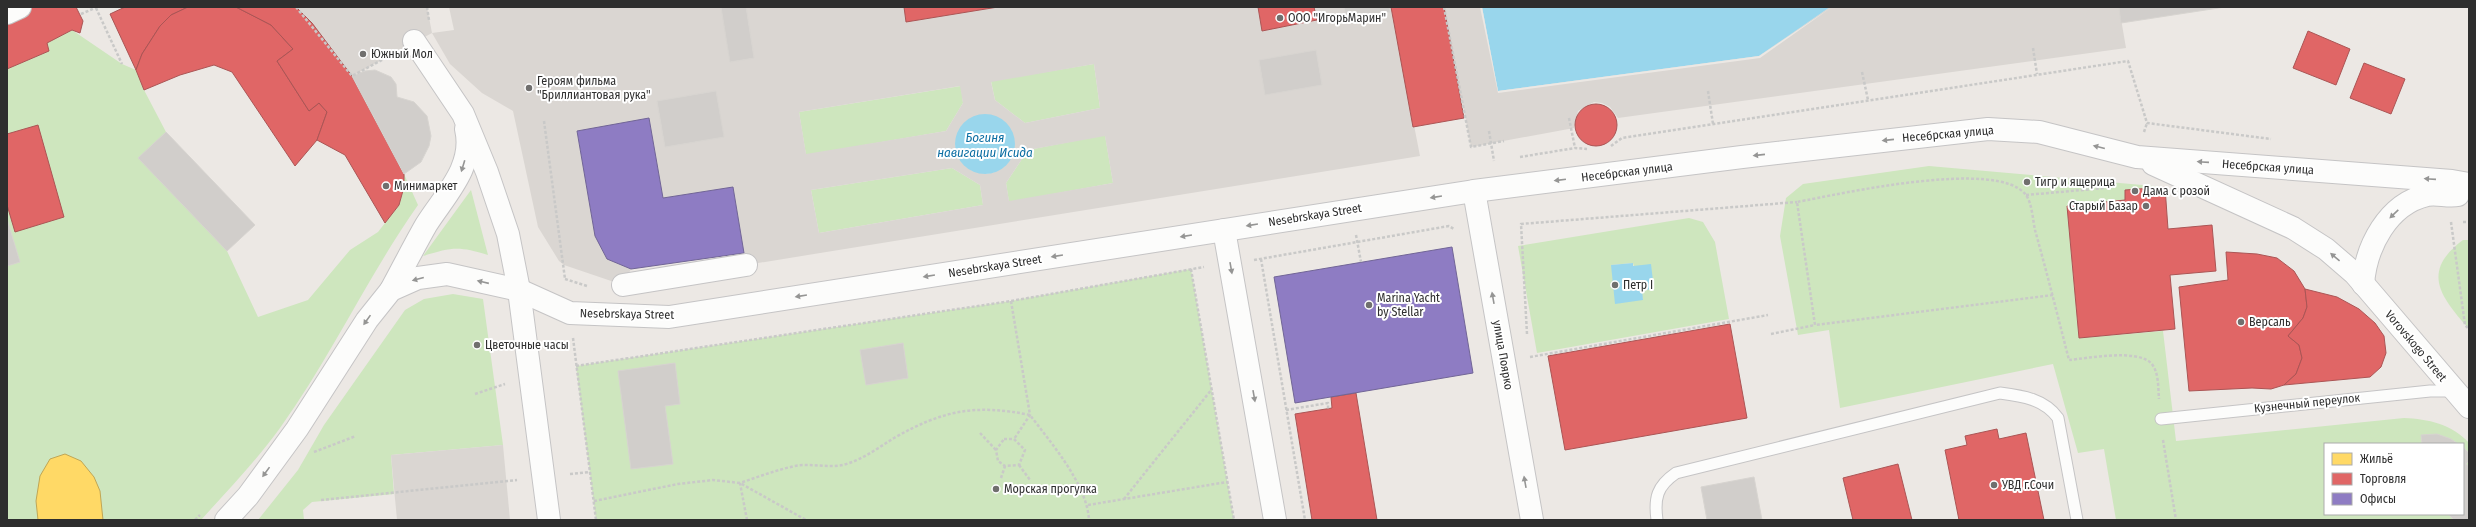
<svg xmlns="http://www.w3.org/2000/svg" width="2476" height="527" viewBox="0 0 2476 527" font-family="'Fira Sans Condensed',sans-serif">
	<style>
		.green { fill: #cee6be; fill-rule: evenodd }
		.plaza { fill: #dad6d2; fill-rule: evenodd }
		.water { fill: #99d6ec }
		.pier { fill: #ece8e4 }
		.homes { fill: #ffd966; stroke: #c0a655 }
		.shops { fill: #e06666; stroke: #ab5555 }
		.offices { fill: #8e7cc3; stroke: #716596 }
		.building { fill: #d1cecb; stroke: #d7d4d0 }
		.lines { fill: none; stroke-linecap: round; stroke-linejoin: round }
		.lane-casing { stroke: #c5c4c5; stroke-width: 13 }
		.street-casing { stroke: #c5c4c5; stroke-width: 24 }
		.secondary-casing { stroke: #c5c4c5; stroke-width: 24 }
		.path { stroke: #c9c9c8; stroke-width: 2.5; stroke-dasharray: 3 2; stroke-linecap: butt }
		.lane { stroke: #fcfcfb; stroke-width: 11 }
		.street { stroke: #fcfcfb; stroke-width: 22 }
		.secondary { stroke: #fcfcfb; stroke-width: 22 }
		.oneway { fill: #959594 }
		.poi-dot { fill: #706f6e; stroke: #fff; stroke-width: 1.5 }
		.labels { text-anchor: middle; stroke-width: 4; stroke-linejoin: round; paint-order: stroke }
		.poi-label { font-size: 12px; fill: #2e2e2e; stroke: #fff; text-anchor: start }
		.street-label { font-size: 12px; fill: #2e2e2e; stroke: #fff }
		.water-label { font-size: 13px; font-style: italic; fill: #0d6fa3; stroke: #fff }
	</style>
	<rect width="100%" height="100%" fill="#ece8e4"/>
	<g class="green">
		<path d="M72,30L122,64L136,70L144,90L166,132L139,158L227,251L258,317L308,300L350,250L378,232L399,205L404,187V174L418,205C368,276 331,357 280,428C257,460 228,490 201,520H7V69L49,51L47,43Z"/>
		<path d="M1094,64L1100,108L1025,123L995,100L991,81Z"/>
		<path d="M961,86L963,103L946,131L806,155L799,112Z"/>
		<path d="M1105,135L1113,183L1009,202L1006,183L1028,150Z"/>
		<path d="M1929,166L2165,187L2125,190V200L2067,206L2079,338L2163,331L2176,441L2404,418C2428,419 2452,424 2469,443V520H2116L2104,449L2078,453L2053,364L1840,408L1829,330L1798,335L1780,236L1786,198L1803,184ZM2325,444H2463V514H2325Z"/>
		<path d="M952,168L980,185L983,205L819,233L811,190Z"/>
		<path d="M471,190L488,255C459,246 452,247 423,256Z"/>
		<path d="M1689,218L1703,222L1715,242L1729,319L1537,353L1518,246ZM1633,263L1643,300L1611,265Z"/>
		<path d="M2463,240H2469V329C2441,297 2420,272 2463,240Z"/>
		<path d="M1191,269L1234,520H596L576,366L1011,301Z"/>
		<path d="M453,294L483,299L503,445L391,455L394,494L312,502L303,510L304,520H258L298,470L324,425L405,310L424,299Z"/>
	</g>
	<g class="plaza">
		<path d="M296,7H427L432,33L454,30L449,7H721L731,62L754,58L746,7H904L906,22L998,7H1258L1262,31L1316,21L1314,7H1344L1347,20L1389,12V7H1391L1420,156L746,265L733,187L663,198L649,118L577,132L595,236L607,259L631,269L623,285L564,265L559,261L538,227L513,111L482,93L450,64L432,33L352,76ZM1316,50L1322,85L1265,94L1259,60ZM1094,64L1100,108L1025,123L995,100L991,82ZM960,86L963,103L946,131L806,154L799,112ZM716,91L723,137L665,147L657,101ZM1009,127L1014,142L1001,168L995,172L987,174L972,171L955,146L958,131ZM1105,136L1113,183L1009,201L1006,183L1028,150ZM952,168L980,185L983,205L819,233L811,190Z"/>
		<path d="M1444,7H1482L1498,91L1759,56L1830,7H2119L2126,48L1618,118L1610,107L1602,103L1594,102L1578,111L1574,128L1471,147Z"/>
		<path d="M503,445L510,520H397L391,455Z"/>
	</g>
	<g class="water">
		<path d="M1482,7H1830L1759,56L1498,91Z"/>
		<circle cx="985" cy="144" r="30"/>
		<path d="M1633,263V266L1651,264L1654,289L1642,290L1643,300L1615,304L1611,265Z"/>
	</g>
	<path class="pier" d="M1480,7H1482L1498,91L1759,56L1832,7L1760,58L1498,93Z"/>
	<path class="homes" d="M65,454L81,461L94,477L100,491L103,520H38L36,501L40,476L50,459Z"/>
	<g class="shops">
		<path d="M30,7H76L83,21L80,33L72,30L47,43L49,51L7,69V15Z"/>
		<path d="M125,7H188L171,15L160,26L142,54L136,70L110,14Z"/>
		<path d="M188,7H236L271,25L293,49L277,61L309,111L319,103L327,112L317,140L295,166L232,72L214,65L180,75L144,90L136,70L142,54L160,26L171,15Z"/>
		<path d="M236,7H296L312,23L352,76L404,174V187L399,205L385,223L345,155L317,140L327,112L319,103L309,111L277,61L293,49L271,25Z"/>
		<path d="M904,7H998L906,22Z"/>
		<path d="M1258,7H1314L1317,20L1262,31Z"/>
		<path d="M1391,7H1444L1464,118L1413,127Z"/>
		<path d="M2308,31L2350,49L2336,85L2293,68Z"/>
		<path d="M2364,63L2405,79L2391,114L2350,98Z"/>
		<circle cx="1596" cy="125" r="21"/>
		<path d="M38,125L64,217L15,232L7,205V134Z"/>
		<path d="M2165,187L2168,229L2212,225L2216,271L2170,275L2175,329L2079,338L2067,206L2125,200V190Z"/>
		<path d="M2226,252L2257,254L2277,258L2294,271L2305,289L2307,307L2303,318L2288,336L2299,345L2302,358L2296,374L2284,385L2271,389L2252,388L2189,391L2179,287L2228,280Z"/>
		<path d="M2305,289L2337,297L2359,309L2375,323L2384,336L2386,353L2381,367L2370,377L2284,385L2296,374L2302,358L2299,345L2288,336L2303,318L2307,307Z"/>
		<path d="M1730,324L1747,418L1565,450L1548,356Z"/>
		<path d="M1356,393L1377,520H1312L1295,414L1332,408L1331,397Z"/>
		<path d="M1997,429L1999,439L2026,433L2044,520H1959L1945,450L1967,445L1965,436Z"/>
		<path d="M1898,464L1912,520H1853L1843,478Z"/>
	</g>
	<g class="offices">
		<path d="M649,118L663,198L733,187L744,253L631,269L607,259L595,236L577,131Z"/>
		<path d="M1452,247L1473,373L1295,403L1274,277Z"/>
	</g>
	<g class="building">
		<path d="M721,7H746L754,58L730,62Z"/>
		<path d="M1344,7H1389L1390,12L1347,20Z"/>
		<path d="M2119,7H2225L2121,23Z"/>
		<path d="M1316,50L1322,85L1265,95L1259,60Z"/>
		<path d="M375,70L391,77L396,84L397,97L414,102L427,116L431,136L429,146L421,162L404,174L352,76L365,71Z"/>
		<path d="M716,91L724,137L665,147L657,101Z"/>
		<path d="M166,132L255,225L227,251L138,158Z"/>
		<path d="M7,219L20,262L7,266Z"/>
		<path d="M903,343L908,378L866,385L860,350Z"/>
		<path d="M675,363L680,404L665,406L673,464L631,469L618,371Z"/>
		<path d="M2437,434L2451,439L2458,444H2422L2421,435Z"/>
		<path d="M2463,447L2469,453V461L2466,464L2469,466V520H2454L2448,514H2463Z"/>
		<path d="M1754,477L1762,520H1707L1701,487Z"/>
	</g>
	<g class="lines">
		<g class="lane-casing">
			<g id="lane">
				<path d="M2161,419L2430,391H2454"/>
				<path d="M1657,520C1654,498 1657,486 1676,473L2000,393C2023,396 2044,399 2058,418L2077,520"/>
			</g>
		</g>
		<g class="street-casing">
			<g id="street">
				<path d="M7,13L20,7"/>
				<path d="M414,41L463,114L487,172L508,234L519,290L549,520"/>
				<path d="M1224,230L1275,520"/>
				<path d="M623,285L746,265"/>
				<path d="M391,290C403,268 414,246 426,225C444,196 475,167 466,129"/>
			</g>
		</g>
		<g class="secondary-casing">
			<g id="secondary">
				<path d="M2153,164L2293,228L2326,249L2355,274L2469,407"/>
				<path d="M1474,191L1532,520"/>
				<path d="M2363,284C2366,246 2388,204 2427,195C2437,193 2448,197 2458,195"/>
				<path d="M226,520L248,496L297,429L367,320L391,290L418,278L447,274L519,290L570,313L669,317L1474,191L1742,157L1988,129L2039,132L2137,157L2452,181L2469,184"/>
			</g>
		</g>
		<g class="path">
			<path d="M296,7L352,76L393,54"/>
			<path d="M427,7L429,20"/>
			<path d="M1444,7L1471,147L1504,141"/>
			<path d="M96,8L122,64"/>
			<path d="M81,14L97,7"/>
			<path d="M2033,48L2037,74"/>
			<path d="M1862,72L1868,100"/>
			<path d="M1708,91L1713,124"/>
			<path d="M1569,118L1575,148"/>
			<path d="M544,121L565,279"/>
			<path d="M1489,131L1494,161"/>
			<path d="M2144,132L2147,123"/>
			<path d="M1611,146L1622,138L2128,61L2147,123L2271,139"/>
			<path d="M1520,157L1575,148L1587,149"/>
			<path d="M2026,195L2105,188L2115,179"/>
			<path d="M2451,222L2465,325L2469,329"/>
			<path d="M2463,222H2469"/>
			<path d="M1356,235L1361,262"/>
			<path d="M1261,259L1305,520"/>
			<path d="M1254,260L1449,226L1454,229"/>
			<path d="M1191,269L1234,520"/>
			<path d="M565,279L587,286"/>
			<path d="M2053,295L1815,325L1797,202C1840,194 1998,158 2026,195C2032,203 2033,221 2035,230C2047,273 2058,317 2069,360C2088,358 2137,349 2151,363C2159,372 2158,387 2159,399"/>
			<path d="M1011,301L1030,415L1014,439"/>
			<path d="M1527,334L1521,224L1797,202"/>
			<path d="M1771,334L1815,325"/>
			<path d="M573,338L596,520"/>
			<path d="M1530,357L1768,315"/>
			<path d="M576,366L1011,301L1204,267"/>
			<path d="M475,394L505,384"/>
			<path d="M1286,410L1328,403V409"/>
			<path d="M980,433L996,450"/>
			<path d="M1004,439H1014L1025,450L1019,465L1005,466L998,461L996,450Z"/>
			<path d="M2163,440L2176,520"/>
			<path d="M314,452L356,436"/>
			<path d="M1019,465L1030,480"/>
			<path d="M570,474L590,472"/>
			<path d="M1001,478L1005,466"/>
			<path d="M1124,499L1212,389"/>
			<path d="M321,500L517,480"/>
			<path d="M594,501L678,484L713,480L740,483L806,520"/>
			<path d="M1088,505L1227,482"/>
			<path d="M195,520L200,515"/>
			<path d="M747,520L740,483C758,477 776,470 795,466C811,463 828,468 843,465C862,460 878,448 894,438C943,410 976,404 1030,415C1051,443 1087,484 1089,520"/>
		</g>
		<use href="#lane" class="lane"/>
		<use href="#street" class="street"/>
		<use href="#secondary" class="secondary"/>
	</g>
	<defs><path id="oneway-solid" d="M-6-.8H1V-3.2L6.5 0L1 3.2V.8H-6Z"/></defs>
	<g class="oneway">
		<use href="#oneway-solid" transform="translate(1888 140) rotate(174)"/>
		<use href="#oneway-solid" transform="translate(2099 147) rotate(-166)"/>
		<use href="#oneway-solid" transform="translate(1759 155) rotate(174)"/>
		<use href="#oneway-solid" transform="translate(2203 162) rotate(-176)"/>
		<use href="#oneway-solid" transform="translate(463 166) rotate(107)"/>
		<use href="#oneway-solid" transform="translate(2430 179) rotate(-176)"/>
		<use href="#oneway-solid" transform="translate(1560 180) rotate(173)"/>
		<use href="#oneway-solid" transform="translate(1436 197) rotate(171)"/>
		<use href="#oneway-solid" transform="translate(2394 214) rotate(136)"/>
		<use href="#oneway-solid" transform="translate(1252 225) rotate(171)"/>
		<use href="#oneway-solid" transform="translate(1186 236) rotate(171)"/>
		<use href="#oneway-solid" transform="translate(1057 256) rotate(171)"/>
		<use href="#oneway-solid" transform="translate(2335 257) rotate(-140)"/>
		<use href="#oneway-solid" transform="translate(1231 268) rotate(80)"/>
		<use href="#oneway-solid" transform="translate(929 276) rotate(171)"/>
		<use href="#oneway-solid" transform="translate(418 279) rotate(165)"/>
		<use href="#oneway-solid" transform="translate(483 282) rotate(-167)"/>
		<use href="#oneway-solid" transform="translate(801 296) rotate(171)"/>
		<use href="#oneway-solid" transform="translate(1493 298) rotate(-100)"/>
		<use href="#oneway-solid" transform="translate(367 320) rotate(125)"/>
		<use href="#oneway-solid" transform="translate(1254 396) rotate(80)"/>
		<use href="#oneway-solid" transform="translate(266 472) rotate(126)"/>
		<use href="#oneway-solid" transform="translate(1525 482) rotate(-100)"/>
	</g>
	<g class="poi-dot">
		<circle cx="1280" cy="18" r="4"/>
		<circle cx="363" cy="54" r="4"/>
		<circle cx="529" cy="88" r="4"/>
		<circle cx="2027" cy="182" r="4"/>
		<circle cx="386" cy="186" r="4"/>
		<circle cx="2135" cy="191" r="4"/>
		<circle cx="2146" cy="206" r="4"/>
		<circle cx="1615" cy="285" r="4"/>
		<circle cx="1369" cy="305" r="4"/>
		<circle cx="2241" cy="322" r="4"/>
		<circle cx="477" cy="345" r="4"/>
		<circle cx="1994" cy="485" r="4"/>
		<circle cx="996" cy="489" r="4"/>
	</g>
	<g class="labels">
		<g class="poi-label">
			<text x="1288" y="22">ООО "ИгорьМарин"</text>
			<text x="371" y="58">Южный Мол</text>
			<text x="537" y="85">Героям фильма<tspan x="537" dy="14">"Бриллиантовая рука"</tspan></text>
			<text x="2035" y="186">Тигр и ящерица</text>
			<text x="394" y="190">Минимаркет</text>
			<text x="2143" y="195">Дама с розой</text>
			<text x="2138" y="210" text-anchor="end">Старый Базар</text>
			<text x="1623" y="289">Петр I</text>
			<text x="1377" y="302">Marina Yacht<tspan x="1377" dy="14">by Stellar</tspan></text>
			<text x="2249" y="326">Версаль</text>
			<text x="485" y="349">Цветочные часы</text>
			<text x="2002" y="489">УВД г.Сочи</text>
			<text x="1004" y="493">Морская прогулка</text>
		</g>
		<g class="street-label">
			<text transform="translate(1948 134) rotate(-5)" y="4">Несебрская улица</text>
			<text transform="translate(2268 167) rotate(4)" y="4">Несебрская улица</text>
			<text transform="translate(1627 172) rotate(-7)" y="4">Несебрская улица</text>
			<text transform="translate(1315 215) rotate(-9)" y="4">Nesebrskaya Street</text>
			<text transform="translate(995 266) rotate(-9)" y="4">Nesebrskaya Street</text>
			<text transform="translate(627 314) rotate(1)" y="4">Nesebrskaya Street</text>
			<text transform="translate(2416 346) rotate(50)" y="4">Vorovskogo Street</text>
			<text transform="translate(1503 355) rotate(80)" y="4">улица Поярко</text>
			<text transform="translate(2307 403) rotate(-6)" y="4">Кузнечный переулок</text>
		</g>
		<g class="water-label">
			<text x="985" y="142">Богиня<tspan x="985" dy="15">навигации Исида</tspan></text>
		</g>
	</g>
	<rect width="2476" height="527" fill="none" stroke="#2e2e2e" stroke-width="16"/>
	<rect x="2324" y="443" width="140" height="72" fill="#ffffff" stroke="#ababab"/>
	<rect x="2332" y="453" width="20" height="12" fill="#ffd966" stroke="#ababab"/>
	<text x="2360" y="463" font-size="12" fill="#2e2e2e">Жильё</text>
	<rect x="2332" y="473" width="20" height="12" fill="#e06666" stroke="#ababab"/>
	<text x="2360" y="483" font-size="12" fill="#2e2e2e">Торговля</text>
	<rect x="2332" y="493" width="20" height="12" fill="#8e7cc3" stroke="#ababab"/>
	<text x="2360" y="503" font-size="12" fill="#2e2e2e">Офисы</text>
</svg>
